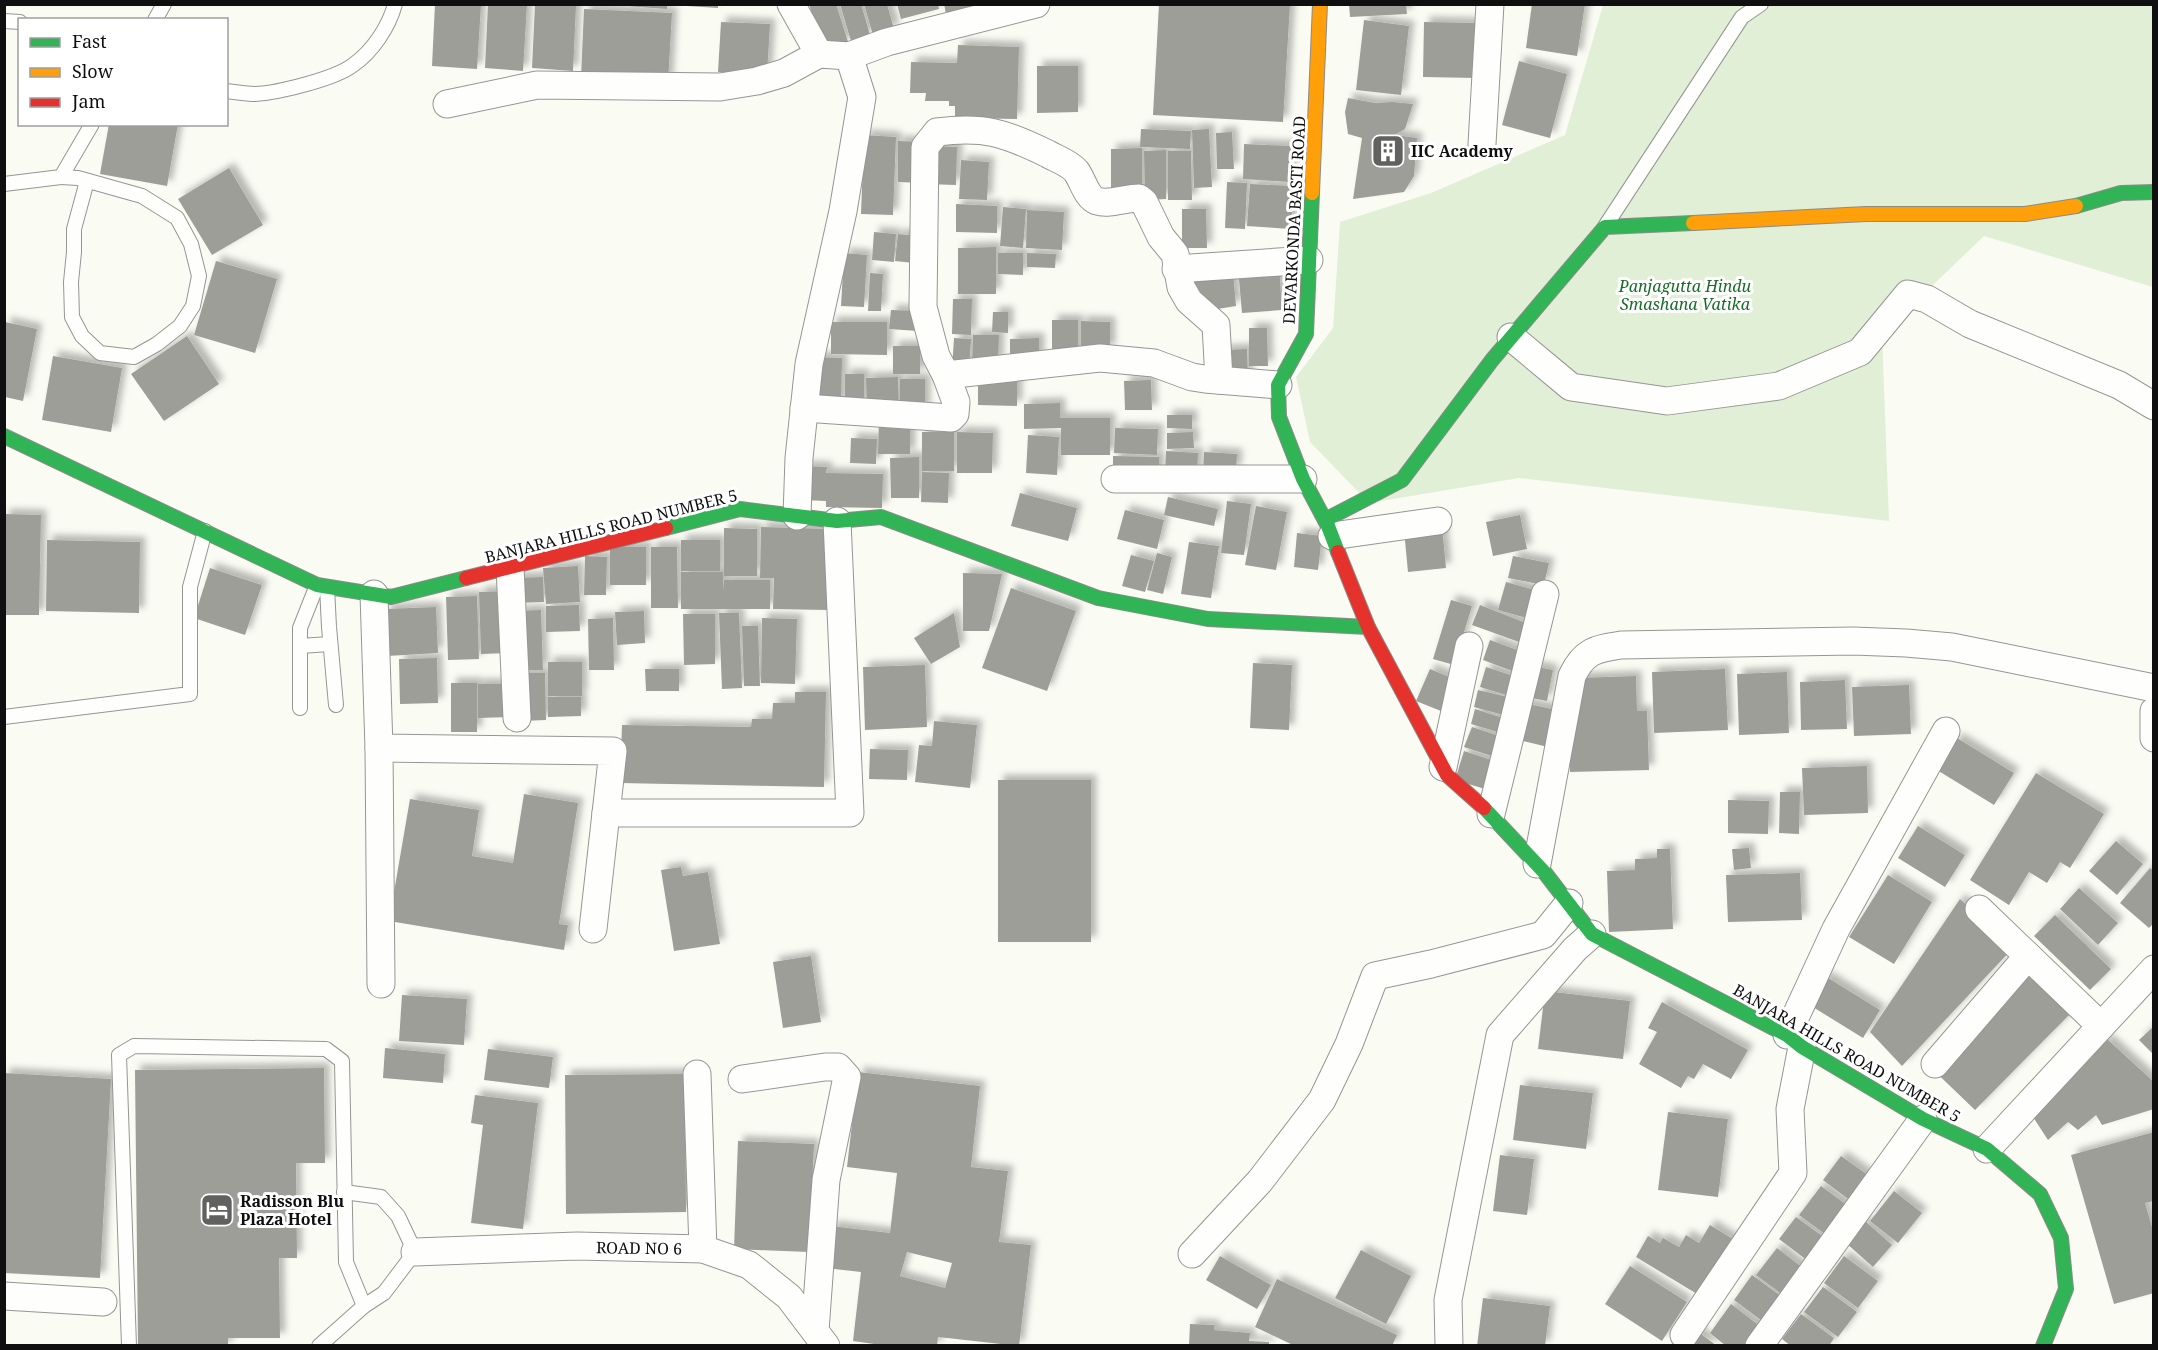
<svg xmlns="http://www.w3.org/2000/svg" width="2158" height="1350" viewBox="0 0 2158 1350" font-family="'Noto Serif',serif">
	<style>
		.cemetery { fill: #e0efd6 }
		.building { fill: #9e9e99; fill-rule: evenodd; filter: url(#shadow) }
		.lines { fill: none; stroke-linecap: round; stroke-linejoin: round }
		.lane-casing { stroke: #959692; stroke-width: 16 }
		.street-casing { stroke: #959692; stroke-width: 29 }
		.fast-casing { stroke: #8b8c89; stroke-width: 16 }
		.slow-casing { stroke: #8b8c89; stroke-width: 16 }
		.jam-casing { stroke: #8b8c89; stroke-width: 16 }
		.lane { stroke: #fefffd; stroke-width: 14 }
		.street { stroke: #fefffd; stroke-width: 27 }
		.fast { stroke: #30b455; stroke-width: 14 }
		.slow { stroke: #ff9f0a; stroke-width: 14 }
		.jam { stroke: #e5322d; stroke-width: 14 }
		.labels { text-anchor: middle; stroke-width: 6; stroke-linejoin: round; paint-order: stroke }
		.poi-label { font-size: 16px; font-weight: bold; fill: #0f0f0f; stroke: #fff; text-anchor: start }
		.street-label { font-size: 16px; fill: #0f0f0f; stroke: #fff }
		.park-label { font-size: 16px; font-style: italic; fill: #186d26; stroke: #fff }
	</style>
	<defs>
		<filter id="shadow"><feDropShadow dx="5.5" dy="-5.5" stdDeviation="3" flood-color="#0004"/></filter>
	</defs>
	<rect width="100%" height="100%" fill="#fafcf4"/>
	<path class="cemetery" d="M1603,5H2153V287L1984,236L1882,334L1889,521L1519,478L1369,503L1310,442L1296,377L1333,328L1340,222L1431,193L1565,135Z"/>
	<g class="building">
		<path d="M435,4L481,5L477,69L432,66Z"/>
		<path d="M488,4H527L523,71L485,68Z"/>
		<path d="M535,4L576,6L573,71L532,68Z"/>
		<path d="M626,4H667V9L626,6Z"/>
		<path d="M687,4H718V8L687,6Z"/>
		<path d="M809,4H836L848,42L823,50Z"/>
		<path d="M840,4H861L870,35L851,41Z"/>
		<path d="M864,4H887L894,29L873,35Z"/>
		<path d="M897,4H938L939,9L901,19Z"/>
		<path d="M944,4H998L947,19Z"/>
		<path d="M1159,4H1290L1283,122L1153,115Z"/>
		<path d="M1349,4H1406L1407,14L1350,17Z"/>
		<path d="M1532,4H1585L1577,56L1526,48Z"/>
		<path d="M584,9L672,13L668,82L581,77Z"/>
		<path d="M1364,20L1409,26L1401,95L1356,90Z"/>
		<path d="M721,22L770,24L767,75L718,72Z"/>
		<path d="M1424,22L1477,23L1476,78L1423,77Z"/>
		<path d="M958,45L1019,47L1017,119L955,118V106H949V101H925L926,93H910L911,62L957,63Z"/>
		<path d="M1519,61L1567,74L1550,138L1502,125Z"/>
		<path d="M1037,66H1078V112L1037,113Z"/>
		<path d="M1348,98L1375,103L1393,102L1413,104L1405,129L1395,135L1417,138L1414,176L1404,192L1353,199L1362,138L1348,134L1345,112Z"/>
		<path d="M109,124H178L167,186L100,174Z"/>
		<path d="M1141,129L1191,131L1190,149L1140,147Z"/>
		<path d="M1209,129L1212,187L1194,188L1192,130Z"/>
		<path d="M1232,132L1234,169H1217L1216,133Z"/>
		<path d="M864,135L896,137L893,215L861,214Z"/>
		<path d="M898,141L923,142L922,183L898,182Z"/>
		<path d="M1244,144L1292,146L1290,182L1243,179Z"/>
		<path d="M927,146L957,147L956,185L926,184Z"/>
		<path d="M1142,148V194H1111V149Z"/>
		<path d="M1166,150V199L1145,200L1144,151Z"/>
		<path d="M1168,151H1191L1192,200H1168Z"/>
		<path d="M961,160L989,162L987,200L959,199Z"/>
		<path d="M229,168L263,225L212,255L178,199Z"/>
		<path d="M1227,182L1247,183L1245,229L1225,228Z"/>
		<path d="M1250,184L1294,186L1291,229L1247,226Z"/>
		<path d="M956,204L997,206V233L956,232Z"/>
		<path d="M1003,207L1026,209L1023,248L1000,246Z"/>
		<path d="M1182,209H1206L1207,248H1182Z"/>
		<path d="M1027,210L1064,212L1062,250L1026,248Z"/>
		<path d="M874,232L896,234L894,262L872,260Z"/>
		<path d="M898,234L917,236L914,263L895,261Z"/>
		<path d="M996,247V294H958V248Z"/>
		<path d="M844,253L867,255L864,307L841,306Z"/>
		<path d="M998,253H1023V275L998,274Z"/>
		<path d="M1027,253L1056,254L1055,268L1027,267Z"/>
		<path d="M216,261L277,279L255,353L194,335Z"/>
		<path d="M1279,264L1282,310L1242,313L1238,268Z"/>
		<path d="M1233,272L1236,306L1205,311L1188,275Z"/>
		<path d="M870,273L883,274L881,311H868Z"/>
		<path d="M953,299H972L971,335L952,334Z"/>
		<path d="M891,310L920,311L918,331L889,329Z"/>
		<path d="M993,312H1008V333L992,332Z"/>
		<rect x="1052" y="320" width="26" height="37"/>
		<path d="M1081,321L1110,322V350H1081Z"/>
		<path d="M5,322L37,329L23,401L5,397Z"/>
		<path d="M831,322H887V355L831,354Z"/>
		<path d="M1249,328H1267L1268,366H1249Z"/>
		<path d="M973,335H999L998,364H972Z"/>
		<path d="M187,336L219,384L164,421L131,374Z"/>
		<path d="M954,338L971,339L969,370L952,369Z"/>
		<path d="M1039,338V361L1010,362V339Z"/>
		<rect x="893" y="346" width="27" height="28"/>
		<path d="M1247,349L1248,377H1223L1222,350Z"/>
		<path d="M53,356L122,368L111,432L42,420Z"/>
		<path d="M814,357L842,358L841,407H814Z"/>
		<rect x="845" y="374" width="19" height="33"/>
		<path d="M978,376L1017,377V406L978,405Z"/>
		<path d="M898,377L899,411H867L866,378Z"/>
		<rect x="900" y="379" width="25" height="32"/>
		<path d="M1151,380L1152,410H1125L1124,381Z"/>
		<path d="M1060,403V418H1110V455H1061V428L1024,429V404Z"/>
		<path d="M1167,415H1192V429L1167,428Z"/>
		<path d="M879,420H910V454H878Z"/>
		<path d="M1115,428L1158,429L1157,455L1114,453Z"/>
		<rect x="922" y="432" width="32" height="39"/>
		<path d="M957,432L993,433L992,473H957Z"/>
		<path d="M1193,432L1194,448L1167,449V433Z"/>
		<path d="M1028,435L1059,437L1057,475L1026,473Z"/>
		<path d="M851,438L877,439L876,464L850,463Z"/>
		<path d="M1166,451L1198,453L1197,475L1165,473Z"/>
		<path d="M1204,452L1237,454L1236,471H1203Z"/>
		<path d="M1113,456L1159,457V476H1113Z"/>
		<path d="M919,457V498H891L890,458Z"/>
		<path d="M805,466L827,467L826,473L883,474L882,508L826,507V501L804,500Z"/>
		<path d="M922,472L949,473L948,503L921,502Z"/>
		<path d="M1020,493L1077,508L1068,541L1011,526Z"/>
		<path d="M1168,497L1218,509L1214,526L1164,515Z"/>
		<path d="M1227,501L1251,504L1244,555L1221,553Z"/>
		<path d="M1256,506L1287,512L1276,570L1245,565Z"/>
		<path d="M1125,510L1164,520L1157,549L1117,539Z"/>
		<path d="M4,514L41,515L39,615H4Z"/>
		<path d="M1520,515L1527,549L1493,556L1486,522Z"/>
		<path d="M1442,526L1446,568L1408,572L1404,530Z"/>
		<path d="M761,527L829,529L827,610L773,609L774,578H760Z"/>
		<path d="M724,528L757,529V576H724Z"/>
		<path d="M1297,533L1322,536L1318,570L1294,567Z"/>
		<path d="M47,540L140,542L139,613L46,611Z"/>
		<rect x="681" y="540" width="39" height="31"/>
		<path d="M1189,542L1219,546L1211,598L1181,594Z"/>
		<rect x="610" y="547" width="36" height="38"/>
		<path d="M651,547H677L678,608H651Z"/>
		<path d="M1157,553L1172,557L1163,594L1147,590Z"/>
		<path d="M1131,555L1154,561L1145,592L1122,586Z"/>
		<path d="M585,556L607,557L606,595H584Z"/>
		<path d="M1513,556L1549,563L1544,585L1508,578Z"/>
		<path d="M578,566L580,602L546,604L543,568Z"/>
		<path d="M210,568L262,585L245,635L194,618Z"/>
		<path d="M681,572H723V590L724,580H770V609H681Z"/>
		<path d="M963,573L1002,574L989,631H963Z"/>
		<path d="M543,577L544,602L515,603L514,578Z"/>
		<path d="M1506,582L1538,591L1530,619L1498,610Z"/>
		<path d="M1011,588L1076,611L1047,691L982,668Z"/>
		<path d="M507,591L509,653L481,654L479,592Z"/>
		<path d="M477,596L479,659L448,660L446,597Z"/>
		<path d="M1451,600L1472,606L1454,665L1433,659Z"/>
		<path d="M579,605L580,631L546,632V606Z"/>
		<path d="M1480,605L1526,623L1519,642L1472,625Z"/>
		<path d="M436,607L438,653L387,656L385,609Z"/>
		<path d="M541,610L543,670H519L517,611Z"/>
		<path d="M644,611L645,643L617,645L615,612Z"/>
		<path d="M719,613H739L742,688L722,689Z"/>
		<path d="M954,613L960,647L931,664L914,638Z"/>
		<path d="M683,614H715V664L684,665Z"/>
		<path d="M613,618L614,670H589L588,619Z"/>
		<path d="M762,618L797,619L795,684L761,683Z"/>
		<path d="M742,626H758L760,686H744Z"/>
		<path d="M1490,640L1523,652L1515,672L1483,660Z"/>
		<path d="M437,658L438,703L400,704L399,659Z"/>
		<rect x="548" y="662" width="34" height="34"/>
		<path d="M1253,663L1292,665L1289,730L1250,728Z"/>
		<path d="M925,665L927,727L865,730L863,667Z"/>
		<path d="M1533,666L1553,670L1547,701L1526,697Z"/>
		<path d="M1486,667L1520,678L1513,697L1480,687Z"/>
		<path d="M645,669H679V691H646Z"/>
		<path d="M1430,669L1454,679L1441,711L1416,701Z"/>
		<path d="M1725,669L1728,730L1654,733L1652,672Z"/>
		<path d="M1787,672L1789,733L1739,735L1737,674Z"/>
		<path d="M520,673H545L546,720L521,721Z"/>
		<path d="M1636,676L1637,711H1647L1649,770L1570,772L1568,713L1578,678Z"/>
		<path d="M1845,680L1847,729L1801,730L1800,682Z"/>
		<rect x="451" y="683" width="26" height="49"/>
		<path d="M478,684H509L510,717L478,718Z"/>
		<path d="M1909,685L1911,734L1854,736L1852,687Z"/>
		<path d="M1478,690L1512,698L1507,716L1474,707Z"/>
		<path d="M795,692H826L824,787L620,783L622,725L751,727L752,719H772L773,703H795Z"/>
		<path d="M548,697H581V716L548,717Z"/>
		<path d="M1524,703L1561,711L1552,748L1515,739Z"/>
		<path d="M1475,709L1506,719L1501,733L1471,724Z"/>
		<path d="M934,721L977,725L970,788L915,782L919,745L932,746Z"/>
		<path d="M1472,727L1505,738L1498,758L1464,747Z"/>
		<path d="M1957,738L2014,773L1994,805L1937,770Z"/>
		<path d="M870,749L908,750L907,780L869,779Z"/>
		<path d="M1464,751L1494,761L1485,789L1455,780Z"/>
		<path d="M1867,766L1868,813L1804,815L1802,768Z"/>
		<path d="M2036,773L2104,814L2070,868L2060,862L2047,883L2029,872L2009,905L1970,880Z"/>
		<rect x="998" y="780" width="93" height="162"/>
		<path d="M1780,792H1800L1799,834L1779,833Z"/>
		<path d="M524,794L578,803L559,924L568,925L564,950L389,921L410,799L479,810L472,856L513,863Z"/>
		<path d="M1728,800L1769,801L1768,834L1728,833Z"/>
		<path d="M1918,826L1965,855L1945,887L1898,858Z"/>
		<path d="M2116,841L2143,864L2117,895L2089,871Z"/>
		<path d="M1749,848L1751,868L1734,870L1732,849Z"/>
		<path d="M1657,849H1670L1673,929L1609,932L1607,871L1635,870V859L1657,858Z"/>
		<path d="M681,867L683,876L708,872L720,944L674,951L661,870Z"/>
		<path d="M2150,868L2154,871V923L2149,928L2120,903Z"/>
		<path d="M1800,873L1802,920L1728,922L1726,875Z"/>
		<path d="M1888,875L1932,902L1894,964L1849,937Z"/>
		<path d="M2079,888L2118,923L2098,945L2060,909Z"/>
		<path d="M1960,899L2012,949L1902,1066L1870,1032Z"/>
		<path d="M2055,915L2111,969L2090,990L2034,936Z"/>
		<path d="M811,956L821,1022L783,1028L773,962Z"/>
		<path d="M2013,960L2073,1011L1975,1110L1923,1060Z"/>
		<path d="M1825,976L1880,1010L1863,1038L1808,1004Z"/>
		<path d="M1545,991L1630,1001L1623,1059L1538,1049Z"/>
		<path d="M402,995L467,999L464,1045L399,1041Z"/>
		<path d="M1662,1002L1748,1050L1731,1079L1703,1064L1694,1079L1688,1076L1681,1088L1639,1064L1657,1032L1648,1028Z"/>
		<path d="M2154,1026V1055L2139,1040Z"/>
		<path d="M2107,1039L2154,1082V1109L2102,1125L2096,1115L2078,1130L2068,1122L2048,1140L2033,1117Z"/>
		<path d="M385,1048L445,1054L443,1083L383,1078Z"/>
		<path d="M488,1049L553,1057L549,1088L484,1080Z"/>
		<path d="M324,1068L325,1163H296L297,1258H279L280,1338H228V1346H138L135,1070Z"/>
		<path d="M858,1072L980,1086L971,1167L1008,1171L999,1242L1031,1245L1019,1346L938,1337L937,1346H888L853,1341L861,1272L826,1268L831,1226L890,1233L897,1173L847,1167ZM907,1252L952,1263L945,1288L900,1276Z"/>
		<path d="M4,1073L111,1079L100,1278L4,1273Z"/>
		<path d="M685,1074L686,1212L566,1214L565,1075Z"/>
		<path d="M1520,1085L1593,1093L1586,1149L1513,1140Z"/>
		<path d="M475,1095L538,1103L523,1229L471,1223L483,1125L471,1123Z"/>
		<path d="M1668,1112L1728,1119L1718,1197L1658,1190Z"/>
		<path d="M2154,1132V1201L2145,1203L2154,1234V1293L2114,1304L2071,1155Z"/>
		<path d="M738,1141L814,1144L809,1252L734,1249Z"/>
		<path d="M1500,1155L1534,1159L1527,1215L1493,1211Z"/>
		<path d="M1841,1156L1875,1180L1856,1205L1823,1180Z"/>
		<path d="M1821,1186L1851,1208L1829,1237L1799,1215Z"/>
		<path d="M1894,1191L1922,1213L1898,1243L1870,1221Z"/>
		<path d="M1796,1217L1829,1241L1812,1264L1779,1239Z"/>
		<path d="M1865,1221L1892,1245L1873,1267L1846,1243Z"/>
		<path d="M1710,1225L1736,1241L1702,1297L1636,1257L1648,1236L1660,1243L1663,1238L1679,1247L1686,1235L1699,1243Z"/>
		<path d="M1777,1248L1807,1271L1787,1298L1756,1275Z"/>
		<path d="M1361,1250L1411,1276L1386,1324L1335,1298Z"/>
		<path d="M1220,1256L1271,1285L1257,1309L1206,1280Z"/>
		<path d="M1844,1256L1878,1281L1858,1308L1824,1283Z"/>
		<path d="M1630,1266L1687,1302L1662,1341L1605,1304Z"/>
		<path d="M1752,1275L1785,1299L1766,1324L1734,1300Z"/>
		<path d="M1277,1279L1397,1335L1392,1346H1295L1255,1327Z"/>
		<path d="M1823,1287L1857,1312L1838,1337L1804,1312Z"/>
		<path d="M1483,1298L1550,1306L1545,1346H1477Z"/>
		<path d="M1731,1304L1765,1330L1753,1346H1726L1710,1333Z"/>
		<path d="M1801,1314L1834,1338L1829,1346H1791L1782,1339Z"/>
		<path d="M1190,1324L1214,1325V1330L1250,1333L1249,1341L1269,1342V1346H1189Z"/>
		<path d="M1697,1331L1717,1346H1686Z"/>
	</g>
	<g class="lines">
		<g class="lane-casing">
			<g id="lane">
				<path d="M155,20L164,4"/>
				<path d="M4,21L20,22"/>
				<path d="M226,91C236,92 245,94 255,94C277,93 335,79 353,65C372,52 389,27 395,4"/>
				<path d="M61,177L78,178L142,196L177,218L191,244L199,276L193,306L180,326L157,344L134,357L100,353L82,336L72,317L71,282L74,252V229L87,181"/>
				<path d="M4,184L61,177L92,124"/>
				<path d="M1606,225L1742,17L1761,4"/>
				<path d="M327,587L329,627L336,705"/>
				<path d="M300,646L330,644"/>
				<path d="M300,708V628L317,585"/>
				<path d="M4,717L190,694V587L205,531"/>
				<path d="M129,1346L119,1055L134,1046L326,1049L342,1061L346,1262L364,1306"/>
				<path d="M319,1346L364,1306L384,1293L415,1252L398,1216L381,1197L344,1192"/>
			</g>
		</g>
		<g class="street-casing">
			<g id="street">
				<path d="M791,4L819,54"/>
				<path d="M447,104L537,85L720,87L757,81L784,73L819,54L849,56L887,42L1036,4"/>
				<path d="M1482,144L1490,4"/>
				<path d="M1176,269L1309,260"/>
				<path d="M1511,337L1571,387L1667,401L1779,386L1860,352L1908,294L1927,299L1970,324L2119,385L2154,406"/>
				<path d="M946,375L1100,358L1154,363L1192,377L1205,379L1278,385"/>
				<path d="M804,408L951,418L955,414L956,402L946,375L936,356L923,307L925,147L937,132C985,126 1005,133 1048,154C1057,159 1069,163 1076,171C1083,180 1086,197 1097,201C1109,205 1126,198 1139,198L1144,202L1161,237L1175,254L1181,287L1189,301L1216,325L1219,380"/>
				<path d="M1115,479H1303"/>
				<path d="M797,516L799,458L809,364L843,211L862,97L849,56"/>
				<path d="M1332,536L1438,521"/>
				<path d="M510,567L517,718"/>
				<path d="M374,594L379,748L613,751L593,929"/>
				<path d="M2154,711V738"/>
				<path d="M379,748L381,984"/>
				<path d="M1443,767L1469,646"/>
				<path d="M606,813H850L837,521"/>
				<path d="M1491,814L1545,594"/>
				<path d="M1537,864L1572,676C1584,651 1595,649 1621,645L1853,641L1906,643L1952,647L2154,688"/>
				<path d="M1979,909L2101,1026"/>
				<path d="M1787,1035L1836,929L1946,731"/>
				<path d="M1935,1064L2028,956"/>
				<path d="M697,1074L703,1249"/>
				<path d="M742,1079L825,1067H838L847,1077L826,1180L815,1331"/>
				<path d="M1987,1149L2154,969"/>
				<path d="M415,1252L577,1246L703,1249L749,1265L789,1297L826,1346"/>
				<path d="M1192,1254L1260,1181L1322,1100L1349,1044L1375,976L1431,964L1543,935L1569,903"/>
				<path d="M4,1296L103,1302"/>
				<path d="M1684,1335L1793,1173L1790,1109L1802,1047"/>
				<path d="M1449,1346L1448,1300L1500,1035L1575,949L1592,934"/>
				<path d="M1759,1346L1923,1119"/>
			</g>
		</g>
		<g class="fast-casing">
			<g id="fast">
				<path d="M1312,193L1306,334L1278,385L1279,417L1303,479L1328,526L1338,552"/>
				<path d="M2076,206L2121,193L2154,192"/>
				<path d="M4,436L317,585L391,597L466,578"/>
				<path d="M1325,520L1402,480L1492,360L1605,227L1693,223"/>
				<path d="M666,528L740,509L837,521L881,517L1098,598L1208,619L1368,627"/>
				<path d="M1484,808L1545,873L1592,934L1787,1035L1802,1047L1923,1119L1987,1149L2040,1194L2061,1238L2066,1289L2043,1346"/>
			</g>
		</g>
		<g class="slow-casing">
			<g id="slow">
				<path d="M1312,193L1320,4"/>
				<path d="M1693,223L1866,214H2025L2076,206"/>
			</g>
		</g>
		<g class="jam-casing">
			<g id="jam">
				<path d="M1338,552L1368,627L1447,775L1484,808"/>
				<path d="M466,578L666,528"/>
			</g>
		</g>
		<use href="#lane" class="lane"/>
		<use href="#street" class="street"/>
		<use href="#fast" class="fast"/>
		<use href="#slow" class="slow"/>
		<use href="#jam" class="jam"/>
	</g>
	<defs>
		<g id="building-square" transform="scale(1.725)"><rect x="-9" y="-9" width="18" height="18" rx="4" fill="#61625f" stroke="#fff"/><path d="M-4-6H4V6H1V3H-1V6H-4ZM-2.5-4.3h1.7v1.8h-1.7ZM.8-4.3h1.7v1.8H.8ZM-2.5-1h1.7V.8h-1.7ZM.8-1h1.7V.8H.8Z" fill="#fff"/></g>
		<g id="hotel-square" transform="scale(1.725)"><rect x="-9" y="-9" width="18" height="18" rx="4" fill="#61625f" stroke="#fff"/><path d="M-6-4.5h1.5V1H6V5H4.5V3h-9V5H-6ZM-4 0a1.8 1.8 0 1 1 3.6 0ZM.5 0V-2.5h3Q6-2.5 6 0Z" fill="#fff"/></g>
	</defs>
	<g fill-rule="evenodd">
		<use href="#building-square" x="1388" y="151"/>
		<use href="#hotel-square" x="217" y="1210"/>
	</g>
	<g class="labels">
		<g class="poi-label">
			<text x="1411" y="157">IIC Academy</text>
			<text x="240" y="1207">Radisson Blu<tspan x="240" dy="18">Plaza Hotel</tspan></text>
		</g>
		<g class="street-label">
			<text transform="translate(1294 220) rotate(-87)" y="6">DEVARKONDA BASTI ROAD</text>
			<text transform="translate(611 526) rotate(-14)" y="6">BANJARA HILLS ROAD NUMBER 5</text>
			<text transform="translate(1847 1053) rotate(30)" y="6">BANJARA HILLS ROAD NUMBER 5</text>
			<text transform="translate(639 1248) rotate(1)" y="6">ROAD NO 6</text>
		</g>
		<g class="park-label">
			<text x="1685" y="292">Panjagutta Hindu<tspan x="1685" dy="18">Smashana Vatika</tspan></text>
		</g>
	</g>
	<rect width="2158" height="1350" fill="none" stroke="#0f0f0f" stroke-width="12"/>
	<rect x="18" y="18" width="210" height="108" fill="#ffffff" stroke="#9f9f9f" stroke-width="1.5"/>
	<rect x="30" y="38" width="30" height="9" fill="#30b455" stroke="#9f9f9f" stroke-width="1.5"/>
	<text x="72" y="48" font-size="18" fill="#0f0f0f">Fast</text>
	<rect x="30" y="68" width="30" height="9" fill="#ff9f0a" stroke="#9f9f9f" stroke-width="1.5"/>
	<text x="72" y="78" font-size="18" fill="#0f0f0f">Slow</text>
	<rect x="30" y="98" width="30" height="9" fill="#e5322d" stroke="#9f9f9f" stroke-width="1.5"/>
	<text x="72" y="108" font-size="18" fill="#0f0f0f">Jam</text>
</svg>
